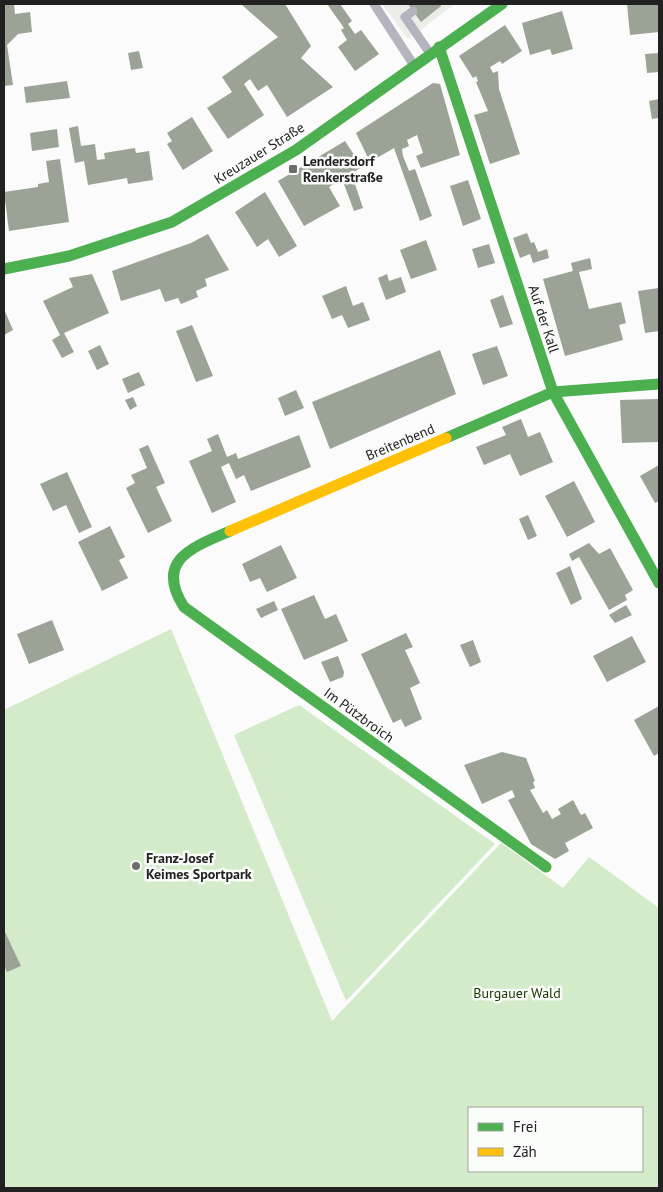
<svg xmlns="http://www.w3.org/2000/svg" width="663" height="1192" viewBox="0 0 663 1192" font-family="'PT Sans',sans-serif">
	<style>
		.built { fill: #eaede8 }
		.green { fill: #d3ebc9; fill-rule: evenodd }
		.building { fill: #9aa395 }
		.lines { fill: none; stroke-linecap: round; stroke-linejoin: round }
		.lane { stroke: #b4b4be; stroke-width: 9 }
		.fast { stroke: #4caf50; stroke-width: 11 }
		.slow { stroke: #ffc107; stroke-width: 11 }
		.poi-dot { fill: #6c6d6c; stroke: #fafcf9; stroke-width: 2 }
		.labels { text-anchor: middle; stroke-width: 5; stroke-linejoin: round; paint-order: stroke }
		.street-label { font-size: 14px; fill: #202120; stroke: #fafcf9 }
		.poi-label { font-size: 14px; font-weight: bold; fill: #202120; stroke: #fafcf9; text-anchor: start }
		.park-label { font-size: 14px; fill: #173704; stroke: #fafcf9 }
	</style>
	<rect width="100%" height="100%" fill="#fafbfa"/>
	<path class="built" d="M382,4H455L408,39Z"/>
	<g class="green">
		<path d="M171,629L332,1021L501,843L563,888L589,857L659,908V1188H4V710ZM469,1108H642V1171H469Z"/>
		<path d="M299,705L495,844L346,1001L234,735Z"/>
	</g>
	<g class="building">
		<path d="M4,4H14L15,14L30,12L32,32L18,34L7,45L13,85L4,86Z"/>
		<path d="M241,4H285L311,46L301,58L333,87L287,117L267,85L258,91L250,79L244,84L264,115L228,139L207,108L232,92L222,77L278,37Z"/>
		<path d="M327,4H340L352,21L348,24L355,34L361,30L379,54L355,71L338,47L347,40L341,30L344,28Z"/>
		<path d="M408,4H441V6L421,22Z"/>
		<path d="M627,4H659V32L630,35Z"/>
		<path d="M562,11L573,49L552,55L550,49L530,55L522,23Z"/>
		<path d="M505,25L522,51L502,64L500,61L490,67L493,73L498,71L499,89L520,154L490,164L474,115L488,111L476,82L478,81L476,76L473,78L459,56Z"/>
		<path d="M139,51L143,68L131,70L128,53Z"/>
		<path d="M659,53V72L647,73L645,54Z"/>
		<path d="M67,81L70,98L26,103L24,87Z"/>
		<path d="M433,83L440,84L460,155L421,168L416,156L423,153L417,135L407,140L409,146L402,149L403,156L409,171L415,169L432,216L420,221L394,148L370,162L356,133Z"/>
		<path d="M659,99V118L652,119L649,101Z"/>
		<path d="M192,117L213,151L183,170L167,144L172,141L167,133Z"/>
		<path d="M78,126L81,146L95,144L97,160L105,159L104,153L135,148L136,153L149,151L153,180L128,184L127,178L88,185L84,161L75,163L69,128Z"/>
		<path d="M57,129L59,147L32,151L30,133Z"/>
		<path d="M345,141L362,167L349,175L351,182L354,181L363,208L354,211L342,179L329,187L340,206L304,226L278,181Z"/>
		<path d="M60,159L69,222L9,231L4,192L38,187V184L49,182L46,161Z"/>
		<path d="M468,180L481,219L463,226L450,186Z"/>
		<path d="M265,192L297,246L279,257L268,239L257,247L235,212Z"/>
		<path d="M527,233L531,243L534,242L538,252L547,249L549,258L533,263L530,254L520,258L513,238Z"/>
		<path d="M208,234L229,270L205,279L207,286L196,291L198,297L181,304L178,298L165,302L160,289L121,301L112,271L191,243Z"/>
		<path d="M426,240L437,270L411,279L400,250Z"/>
		<path d="M489,244L495,263L478,268L472,249Z"/>
		<path d="M590,258L592,269L579,272L589,309L621,302L626,323L619,325L623,340L565,356L543,279L573,271L571,263Z"/>
		<path d="M92,274L109,313L64,333L74,352L62,358L52,340L60,335L43,301L73,287L69,278Z"/>
		<path d="M387,274L389,281L401,277L406,292L386,300L378,278Z"/>
		<path d="M346,286L353,306L363,302L370,320L348,328L342,315L332,319L322,296Z"/>
		<path d="M659,288V331L645,333L638,291Z"/>
		<path d="M503,295L513,324L500,328L490,300Z"/>
		<path d="M4,309L13,330L4,335Z"/>
		<path d="M192,325L213,376L196,382L176,331Z"/>
		<path d="M100,345L109,364L97,370L88,351Z"/>
		<path d="M497,346L508,376L483,385L472,354Z"/>
		<path d="M440,350L456,394L330,449L312,402Z"/>
		<path d="M139,372L145,385L128,393L122,379Z"/>
		<path d="M296,390L304,408L285,416L278,398Z"/>
		<path d="M133,397L137,406L130,410L125,400Z"/>
		<path d="M659,399V442L622,443L620,400Z"/>
		<path d="M521,419L528,437L540,432L553,462L520,476L510,454L484,465L476,447L506,435L502,427Z"/>
		<path d="M218,434L227,457L236,453L238,459L299,435L311,467L251,491L244,475L236,479L229,463L221,467L236,502L212,513L189,461L212,451L207,439Z"/>
		<path d="M148,445L165,483L156,487L172,521L148,533L126,488L135,483L131,475L147,468L139,449Z"/>
		<path d="M659,465V501L655,503L640,476Z"/>
		<path d="M67,472L92,527L79,533L66,505L53,511L40,484Z"/>
		<path d="M574,481L595,522L567,537L545,496Z"/>
		<path d="M528,515L537,536L528,540L519,519Z"/>
		<path d="M110,526L125,557L119,560L128,578L102,591L78,542Z"/>
		<path d="M589,543L599,554L610,548L633,590L625,595L627,600L609,610L579,557L572,561L569,554Z"/>
		<path d="M281,545L297,578L267,592L260,578L250,582L242,564Z"/>
		<path d="M570,566L582,599L571,605L556,573Z"/>
		<path d="M314,595L325,619L336,614L348,641L304,660L281,609Z"/>
		<path d="M274,601L278,610L261,618L256,609Z"/>
		<path d="M626,605L632,615L615,623L609,615Z"/>
		<path d="M52,620L64,650L29,664L17,634Z"/>
		<path d="M406,633L413,647L405,650L420,683L410,688L422,719L405,727L401,719L393,723L361,654Z"/>
		<path d="M632,636L646,662L607,682L593,656Z"/>
		<path d="M473,640L481,662L470,667L460,645Z"/>
		<path d="M338,656L344,672L343,677L330,682L321,662Z"/>
		<path d="M659,706V753L654,756L634,720Z"/>
		<path d="M502,752L526,758L535,781L533,782L535,788L530,790L543,813L547,810L552,819L561,814L558,809L573,800L581,815L585,813L593,828L565,843L569,851L555,859L531,844L508,800L515,797L512,790L482,804L464,765Z"/>
		<path d="M4,930L21,966L7,972L4,965Z"/>
	</g>
	<g class="lines">
		<g class="lane">
			<path d="M374,4L413,64"/>
			<path d="M413,11L405,17L429,52"/>
		</g>
		<g class="fast">
			<path d="M439,47L553,392L659,583"/>
			<path d="M4,269L69,256L172,222L296,150L502,4"/>
			<path d="M446,438L553,392L659,384"/>
			<path d="M230,531C193,547 154,560 184,607L546,867"/>
		</g>
		<path class="slow" d="M230,531L446,438"/>
	</g>
	<g class="poi-dot">
		<rect x="288" y="164" width="10" height="10" rx="2.5"/>
		<circle cx="136" cy="866" r="5"/>
	</g>
	<g class="labels">
		<g class="street-label">
			<text transform="translate(259 153) rotate(-32)" y="5">Kreuzauer Straße</text>
			<text transform="translate(544 319) rotate(72)" y="5">Auf der Kall</text>
			<text transform="translate(400 442) rotate(-23)" y="5">Breitenbend</text>
			<text transform="translate(359 715) rotate(36)" y="5">Im Pützbroich</text>
		</g>
		<g class="poi-label">
			<text x="303" y="166">Lendersdorf<tspan x="303" dy="16">Renkerstraße</tspan></text>
			<text x="146" y="863">Franz-Josef<tspan x="146" dy="16">Keimes Sportpark</tspan></text>
		</g>
		<g class="park-label">
			<text x="517" y="998">Burgauer Wald</text>
		</g>
	</g>
	<rect width="663" height="1192" fill="none" stroke="#202120" stroke-width="10"/>
	<rect x="468" y="1107" width="175" height="65" fill="#fafcf9" stroke="#a3a4a2"/>
	<rect x="478" y="1123" width="25" height="8" fill="#4caf50" stroke="#a3a4a2"/>
	<text x="513" y="1132" font-size="15" fill="#202120">Frei</text>
	<rect x="478" y="1148" width="25" height="8" fill="#ffc107" stroke="#a3a4a2"/>
	<text x="513" y="1157" font-size="15" fill="#202120">Zäh</text>
</svg>
